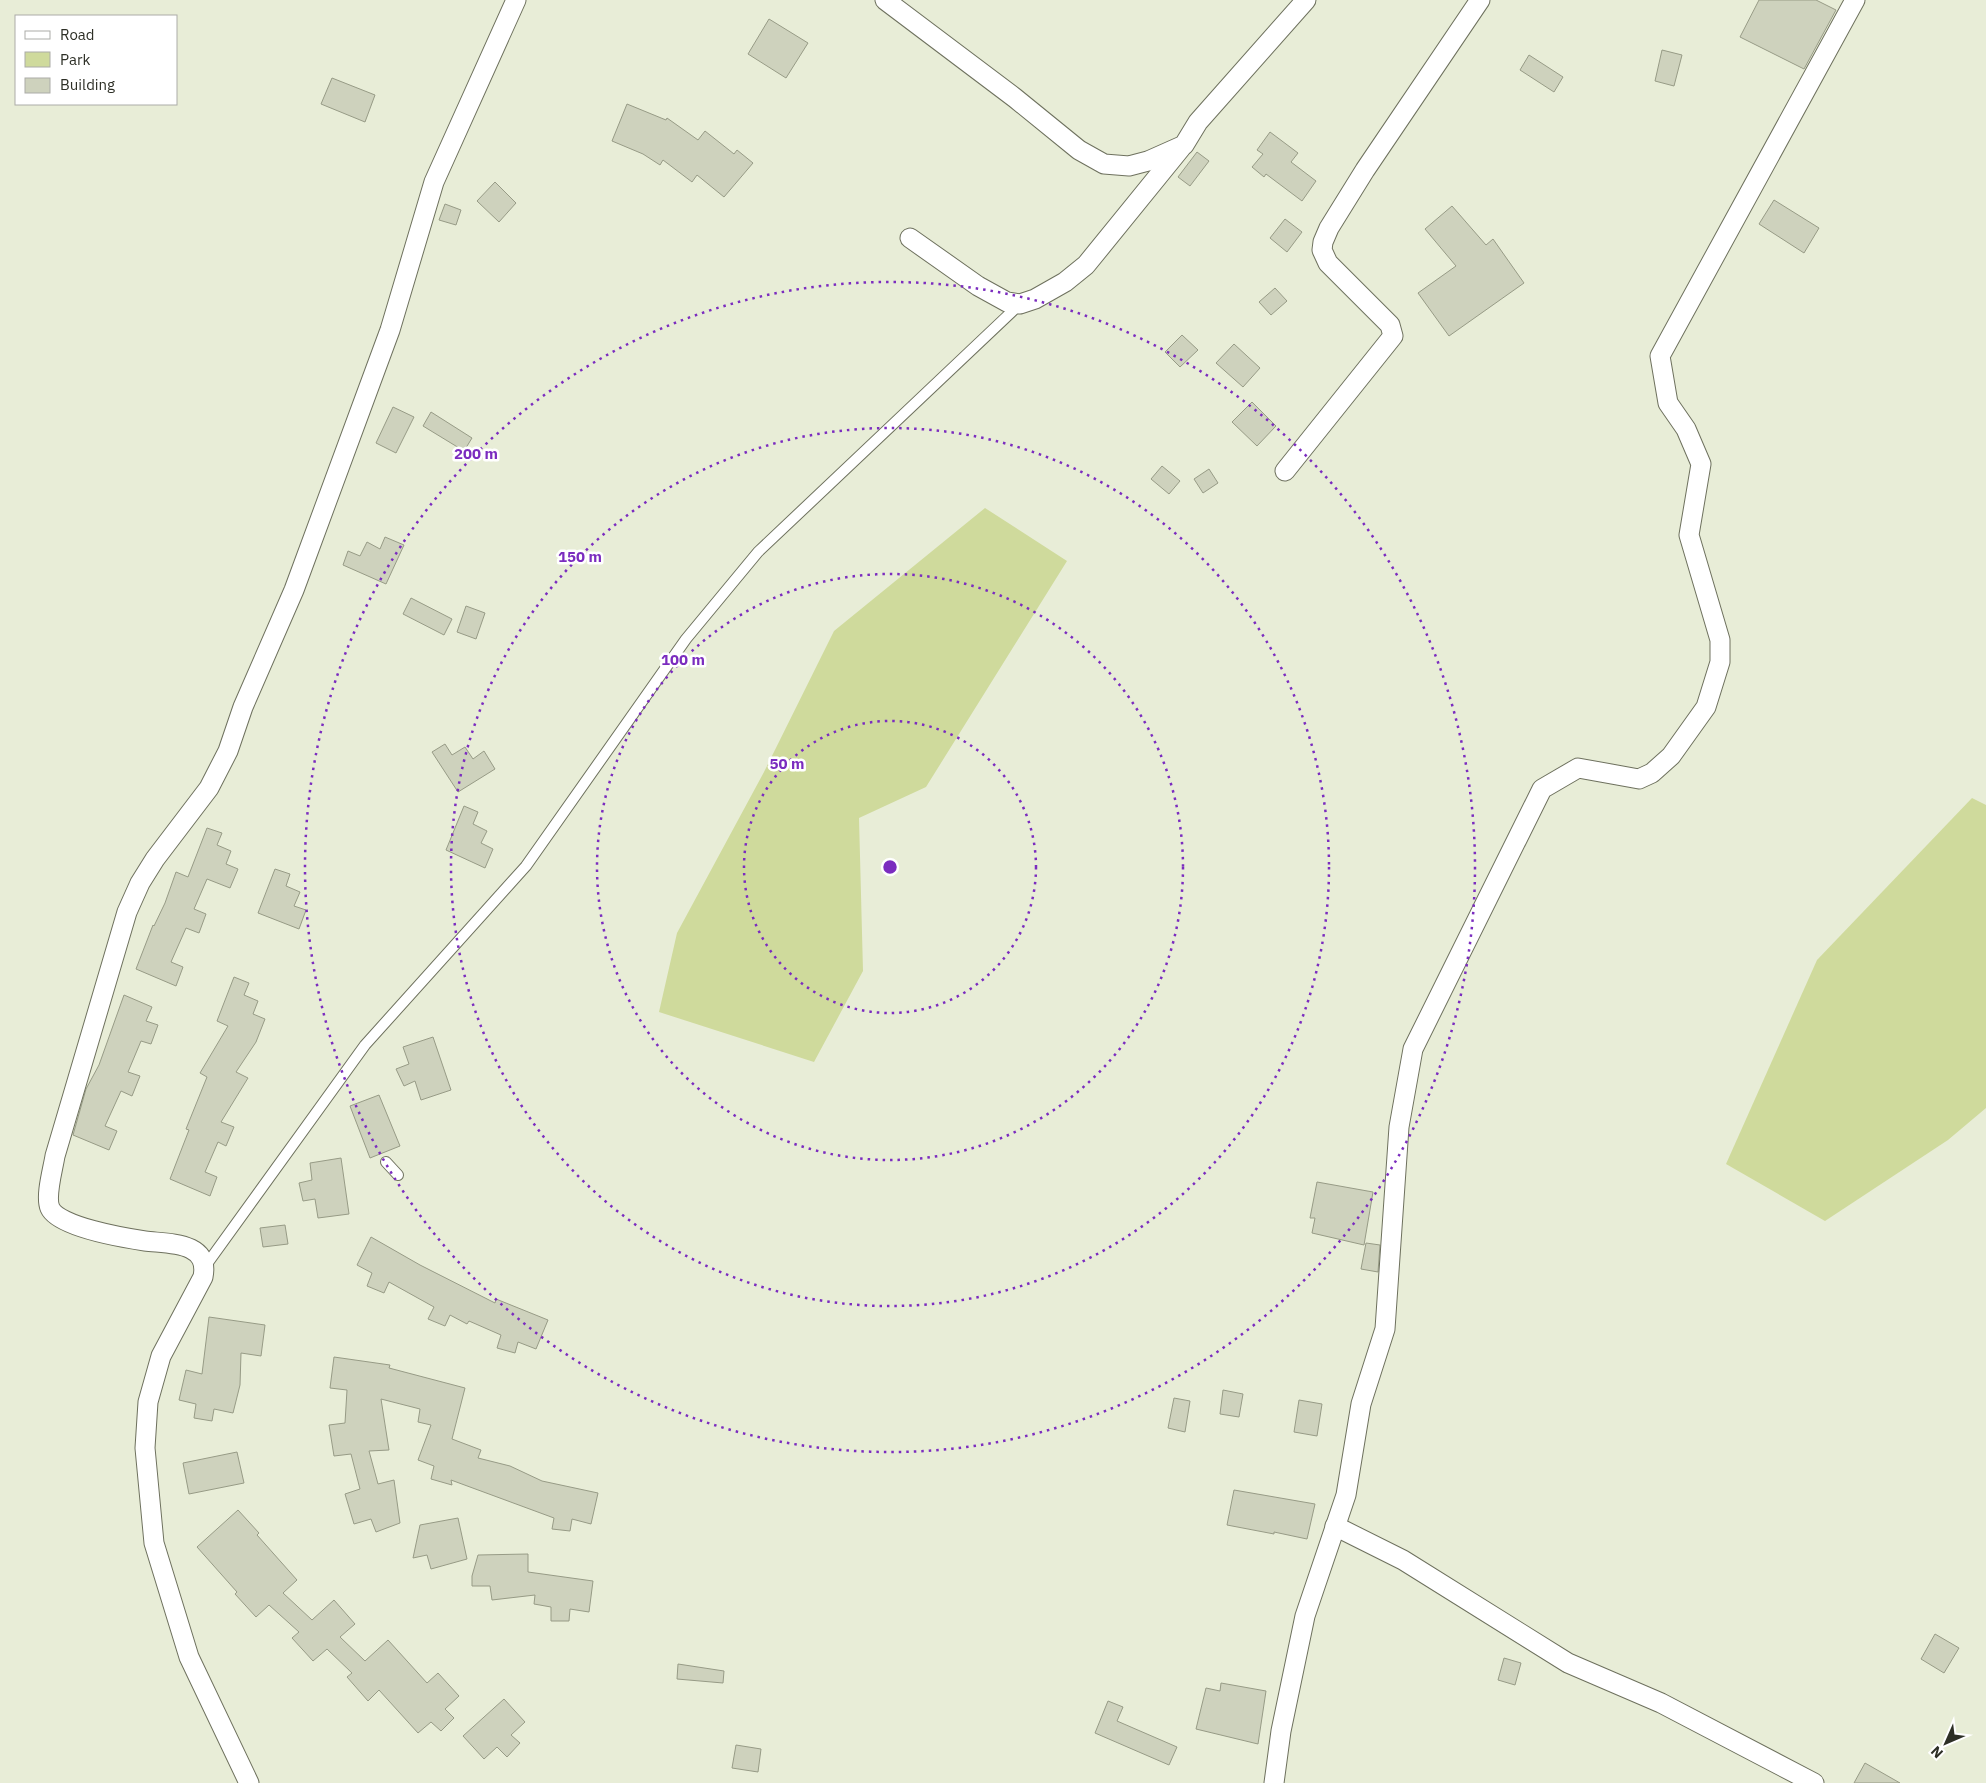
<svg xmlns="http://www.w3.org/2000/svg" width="1986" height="1783" viewBox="0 0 1986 1783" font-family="'IBM Plex Sans',sans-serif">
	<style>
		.green { fill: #cfda9c }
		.building { fill: #ced2bd; stroke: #979b86 }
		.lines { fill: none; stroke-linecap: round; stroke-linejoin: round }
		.service-casing { stroke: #6e715e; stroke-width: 12 }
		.minor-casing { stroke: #6e715e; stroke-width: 21 }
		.service { stroke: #fff; stroke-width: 10 }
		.minor { stroke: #fff; stroke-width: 19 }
		.ring { fill: none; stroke: #7b2cbf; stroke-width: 2.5; stroke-dasharray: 2.5 5 }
		.centre { fill: #7b2cbf; stroke: #fff; stroke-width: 2.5 }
		.ring-label { font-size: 15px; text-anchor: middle; font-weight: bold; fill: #7b2cbf; stroke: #fff; stroke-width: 5; stroke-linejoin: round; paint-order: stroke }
	</style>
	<rect width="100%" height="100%" fill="#e8edd7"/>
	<g class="green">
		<path d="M985,508L1067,561L926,787L859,818L863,971L814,1062L659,1012L677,933L764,772L834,631Z"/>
		<path d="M1972,798L1986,805V1108L1948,1140L1825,1221L1726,1164L1817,960Z"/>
	</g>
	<g class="building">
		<path d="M1759,0H1816L1836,10L1804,69L1740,37Z"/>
		<path d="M769,19L808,43L786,78L748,54Z"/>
		<path d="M1662,50L1682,55L1674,86L1655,81Z"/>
		<path d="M1529,55L1563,77L1554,92L1520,70Z"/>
		<path d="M332,78L375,95L365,122L321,104Z"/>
		<path d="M627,104L666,120L667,118L698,140L705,131L734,154L737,150L753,163L724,197L697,175L692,182L663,160L660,165L643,154L612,141Z"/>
		<path d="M1270,132L1298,153L1291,162L1316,181L1302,201L1266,174L1264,177L1252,167L1263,154L1257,150Z"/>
		<path d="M1197,152L1209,161L1190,186L1178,177Z"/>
		<path d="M495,182L516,203L499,222L477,201Z"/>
		<path d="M1774,200L1819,228L1804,253L1759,224Z"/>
		<path d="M445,204L461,210L456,225L439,220Z"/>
		<path d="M1452,206L1486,245L1493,239L1524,283L1449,336L1418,293L1456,266L1425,229Z"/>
		<path d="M1285,219L1302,232L1287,252L1270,238Z"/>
		<path d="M1275,288L1287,301L1271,315L1259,302Z"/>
		<path d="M1182,335L1198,350L1180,367L1165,352Z"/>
		<path d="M1234,344L1260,368L1243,387L1216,363Z"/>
		<path d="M1252,402L1276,426L1257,446L1232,422Z"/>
		<path d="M393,407L414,417L396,453L376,443Z"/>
		<path d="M431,412L472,438L464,451L423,426Z"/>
		<path d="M1162,466L1180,481L1169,494L1151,479Z"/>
		<path d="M1209,469L1218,483L1203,493L1194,479Z"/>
		<path d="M385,537L404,545L386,584L343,565L348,551L360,556L367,542L380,549Z"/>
		<path d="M411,598L452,619L444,635L403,614Z"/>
		<path d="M466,606L485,613L476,639L457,632Z"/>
		<path d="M445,744L452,755L465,747L473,759L484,751L495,769L458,792L432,752Z"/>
		<path d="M464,806L478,812L473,824L487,831L481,843L493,849L485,868L446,850Z"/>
		<path d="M207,828L222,833L217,845L231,851L226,864L238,869L230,888L207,879L194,909L206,914L199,933L186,928L171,962L183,967L176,986L136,969L153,925L154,926L165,903L176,872L188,877Z"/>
		<path d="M275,869L290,874L286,886L300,892L294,906L306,910L299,929L258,913Z"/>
		<path d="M234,977L249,983L244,995L258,1001L253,1014L265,1019L256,1042L236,1072L248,1078L221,1122L234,1127L226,1146L218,1142L205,1172L217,1177L210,1196L170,1179L189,1130L186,1129L207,1077L200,1073L228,1026L217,1021Z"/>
		<path d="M124,995L152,1007L146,1021L158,1025L151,1044L141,1041L128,1072L140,1076L132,1096L121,1091L105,1126L117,1131L109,1150L73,1135L86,1089L99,1065Z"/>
		<path d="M433,1037L451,1090L421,1100L415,1081L404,1086L396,1069L409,1064L403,1047Z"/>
		<path d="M379,1095L400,1146L370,1158L350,1106Z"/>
		<path d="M341,1158L349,1214L318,1218L315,1199L303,1201L299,1183L312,1180L310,1163Z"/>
		<path d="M1317,1182L1373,1192L1364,1245L1312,1233L1315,1218H1310Z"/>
		<path d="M285,1225L288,1244L263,1247L260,1228Z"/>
		<path d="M371,1237L420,1265L495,1303L496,1299L548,1320L536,1349L518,1342L515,1353L497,1348L501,1335L469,1321L467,1324L450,1315L445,1326L428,1319L434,1307L389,1282L384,1293L367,1286L372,1273L357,1265Z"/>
		<path d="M1366,1243L1380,1245L1378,1272L1361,1269Z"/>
		<path d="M209,1317L265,1325L261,1356L241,1353L240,1385L233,1413L214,1409L212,1421L194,1418L196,1404L179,1400L186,1370L202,1374Z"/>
		<path d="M334,1357L390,1365L389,1368L465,1388L452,1439L481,1450L478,1458L510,1466L542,1481L598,1493L591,1524L572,1519L570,1531L552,1529L554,1518L451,1480L452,1485L431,1479L434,1466L418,1460L431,1425L418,1422L420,1409L381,1399L389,1450L369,1451L378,1484L394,1480L400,1523L376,1532L371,1519L354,1524L345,1494L360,1489L351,1454L334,1456L329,1425L345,1423L347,1390L330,1388Z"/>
		<path d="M1223,1390L1243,1394L1239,1417L1220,1414Z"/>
		<path d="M1174,1398L1190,1401L1185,1432L1168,1428Z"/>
		<path d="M1299,1400L1322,1404L1317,1436L1294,1432Z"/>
		<path d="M237,1452L244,1483L189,1494L183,1463Z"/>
		<path d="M1234,1490L1315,1504L1307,1539L1274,1532V1534L1227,1525Z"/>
		<path d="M238,1510L259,1533L257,1535L297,1580L283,1593L312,1620L334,1600L355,1624L340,1637L365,1661L388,1640L427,1683L438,1673L459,1696L445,1709L454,1718L441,1731L431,1722L418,1733L379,1690L368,1701L347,1677L352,1673L327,1649L313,1661L292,1638L299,1632L269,1605L256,1617L235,1594L237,1592L197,1547Z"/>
		<path d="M458,1518L467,1559L431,1569L427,1555L413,1558L420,1525Z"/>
		<path d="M528,1554V1572L593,1581L589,1612L570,1609L569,1621H551V1607L534,1604L535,1595L492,1600L490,1586H472V1576L478,1555Z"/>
		<path d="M1935,1634L1959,1648L1944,1673L1921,1659Z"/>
		<path d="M1504,1658L1521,1663L1515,1685L1498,1680Z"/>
		<path d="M678,1664L724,1671L723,1683L677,1679Z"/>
		<path d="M1221,1683L1266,1691L1258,1744L1196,1729L1206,1688L1220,1691Z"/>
		<path d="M504,1699L525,1722L511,1735L520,1743L507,1757L497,1747L484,1759L463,1736Z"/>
		<path d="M1108,1701L1123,1707L1117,1721L1177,1747L1169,1765L1095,1733Z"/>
		<path d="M736,1745L761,1749L758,1772L732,1768Z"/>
		<path d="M1865,1763L1900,1783H1854Z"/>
	</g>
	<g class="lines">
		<g class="service-casing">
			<g id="service">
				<path d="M386,1162L398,1175"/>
				<path d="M204,1268L365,1045L526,866L686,639L758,552L1020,304"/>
			</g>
		</g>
		<g class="minor-casing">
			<g id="minor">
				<path d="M885,0L1015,98L1079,150L1104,164L1129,166L1148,161L1184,145L1198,122L1306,0"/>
				<path d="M910,238L978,286L1007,302L1020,304L1035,299L1065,282L1086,265L1181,148"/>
				<path d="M1285,471L1393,336L1390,325L1328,263L1322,250L1323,242L1329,228L1365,170L1480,0"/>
				<path d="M1335,1526L1403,1560L1568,1663L1661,1703L1814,1783"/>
				<path d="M249,1783L189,1657L154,1543L145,1448L148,1402L161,1356L203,1277C210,1241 168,1244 145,1241C125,1238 58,1227 50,1208C45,1196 53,1169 55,1156L127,912L140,883L155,859L209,788L228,751L243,707L294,590L390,330L434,182L516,0"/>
				<path d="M1274,1783L1281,1731L1305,1616L1346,1495L1361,1404L1385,1329L1399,1127L1413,1049L1542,789L1578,768L1639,779L1652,773L1671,756L1706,707L1720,662V640L1689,535L1701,464L1686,429L1668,403L1660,356L1855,0"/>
			</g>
		</g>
		<use href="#service" class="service"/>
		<use href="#minor" class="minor"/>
	</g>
	<g class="ring">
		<circle cx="890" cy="867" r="146"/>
		<circle cx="890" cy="867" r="293"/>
		<circle cx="890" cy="867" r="439"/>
		<circle cx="890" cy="867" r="585"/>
	</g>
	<circle cx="890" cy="867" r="8" class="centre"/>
	<g class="ring-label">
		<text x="476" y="459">200 m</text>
		<text x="580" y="562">150 m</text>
		<text x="683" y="665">100 m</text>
		<text x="787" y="769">50 m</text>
	</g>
	<rect x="15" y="15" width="162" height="90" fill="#ffffff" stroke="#abaca8"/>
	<rect x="25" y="31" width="25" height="8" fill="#ffffff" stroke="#abaca8"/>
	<text x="60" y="40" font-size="15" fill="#2d2f26">Road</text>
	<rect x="25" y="52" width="25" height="15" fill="#cfda9c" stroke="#abaca8"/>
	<text x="60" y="65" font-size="15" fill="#2d2f26">Park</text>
	<rect x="25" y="78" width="25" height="15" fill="#ced2bd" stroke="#abaca8"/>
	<text x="60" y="90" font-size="15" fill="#2d2f26">Building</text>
	<g transform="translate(1946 1743) rotate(225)" stroke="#ffffff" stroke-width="4" paint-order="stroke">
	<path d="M0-4L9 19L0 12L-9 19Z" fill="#2d2f26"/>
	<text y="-8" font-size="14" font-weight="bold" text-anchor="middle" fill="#2d2f26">N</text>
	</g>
</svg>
